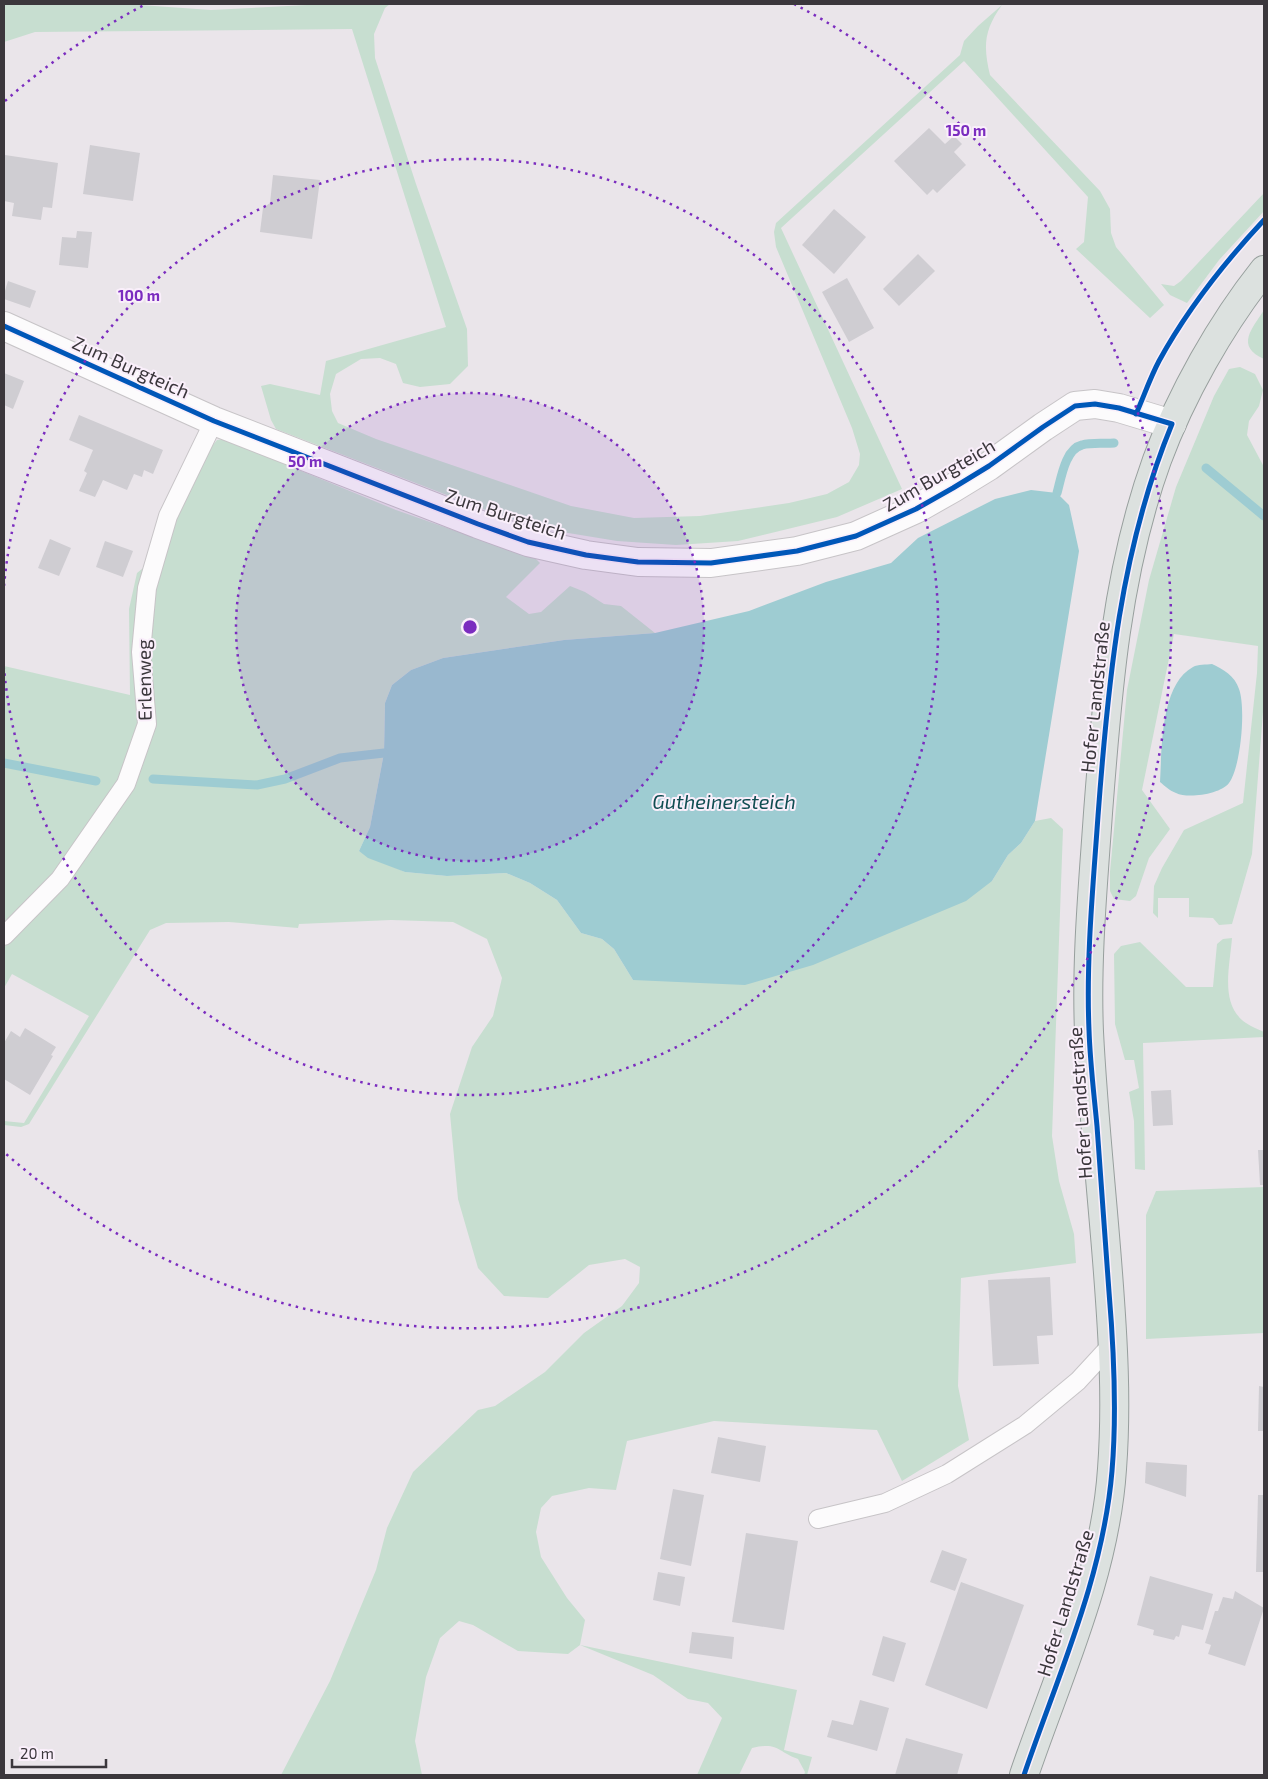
<svg xmlns="http://www.w3.org/2000/svg" width="1268" height="1779" viewBox="0 0 1268 1779" font-family="'Exo 2',sans-serif">
	<style>
		.green { fill: #c7ded0 }
		.water { fill: #9eccd2 }
		.lines { fill: none; stroke-linecap: round; stroke-linejoin: round }
		.stream { stroke: #9eccd2; stroke-width: 9 }
		.building { fill: #cfcdd2 }
		.lane-casing { stroke: #c7c4c7; stroke-width: 20 }
		.secondary-casing { stroke: #c7c4c7; stroke-width: 30 }
		.primary-casing { stroke: #979f9d; stroke-width: 30 }
		.lane { stroke: #fcfbfc; stroke-width: 18 }
		.secondary { stroke: #fcfbfc; stroke-width: 28 }
		.primary { stroke: #dce1df; stroke-width: 28 }
		.cycleway-casing { stroke: #faeffb; stroke-width: 8 }
		.cycleway { stroke: #0057b8; stroke-width: 5 }
		.ring { fill: none; stroke: #7b2cbf; stroke-width: 2.5; stroke-dasharray: 2.5 5 }
		.labels { text-anchor: middle; stroke-width: 4; stroke-linejoin: round; paint-order: stroke }
		.street-label { font-size: 19px; fill: #3b373c; stroke: #faeffb }
		.water-label { font-size: 20px; font-style: italic; fill: #104d52; stroke: #faeffb }
		.centre { fill: #7b2cbf; stroke: #faeffb; stroke-width: 2.5 }
		.ring-label { font-size: 15px; text-anchor: middle; font-weight: bold; fill: #7b2cbf; stroke: #faeffb; stroke-width: 4; stroke-linejoin: round; paint-order: stroke }
	</style>
	<rect width="100%" height="100%" fill="#eae5ea"/>
	<g class="green">
		<path d="M4,4H126L211,10L326,4H390L385,8L374,34L375,58L416,184L467,329L468,366L450,384L420,387L403,383L396,364L380,358L361,359L336,374L330,394L332,411L338,423L376,439L571,506L634,518L700,516L789,503L827,494L849,482L859,465L860,454L852,428L776,247L774,232L776,223L960,55L964,41L978,26L1002,5C984,30 983,46 990,75L1100,191L1110,209L1111,233L1116,247L1164,305L1150,318L1076,249L1084,242L1088,197L964,61L781,228L902,489L837,517L738,541L676,545L617,541L556,531L501,516L276,429L271,420L261,386L270,384L320,395L326,361L446,327L352,29L35,32L4,42Z"/>
		<path d="M1264,193V211L1219,260L1187,303L1170,295L1161,284L1174,286L1181,281Z"/>
		<path d="M1264,310V359C1235,346 1252,329 1264,310Z"/>
		<path d="M1240,367L1255,374L1263,390L1259,406L1249,421L1247,435L1264,467V699L1252,854L1232,924L1219,925L1213,918L1189,917V898H1158V918L1153,913L1154,886L1162,868L1184,830L1243,803L1257,673L1258,646L1174,634L1142,790L1170,829L1149,858L1136,896L1130,901L1114,899L1110,891V872L1127,690L1149,580L1176,487L1214,396L1229,369Z"/>
		<path d="M224,439L396,510L536,559L540,563L506,597L529,614L541,612L570,586L585,592L604,604L621,606L655,633L564,640L443,658L411,670L392,685L385,703L384,753L370,827L359,851L405,872L447,876L506,873L530,883L557,900L581,933L602,939L614,949L633,980L992,881L1008,855L1021,843L1035,821L1051,818L1063,829L1052,1136L1059,1181L1074,1234L1076,1263L961,1278L958,1386L969,1440L902,1481L877,1430L714,1421L627,1441L616,1490L589,1488L552,1496L541,1508L536,1532L541,1557L567,1598L585,1620L580,1645L797,1690L784,1750L812,1757L807,1775H804L805,1772L798,1759C776,1751 779,1742 752,1748L739,1775H697L722,1718L708,1703L688,1699L653,1675L580,1645L568,1654L518,1651L473,1625L459,1621L440,1638L426,1677L415,1741L422,1775H281L330,1681L376,1570L387,1528L413,1472L478,1410L495,1406L545,1372L584,1333L622,1306L639,1283L640,1267L625,1259L589,1265L548,1298L504,1296L478,1268L458,1199L450,1114L472,1047L493,1016L502,978L487,939L453,922L391,920L299,924L298,928L229,922L166,923L150,930L29,1124L21,1127L4,1125V1121L24,1123L89,1016L12,974L4,988V948L11,938L4,925V666L130,695L129,609L137,573L163,552L176,512L204,456L217,440Z"/>
		<path d="M1232,938C1230,966 1219,1005 1246,1023C1252,1027 1258,1029 1264,1032V1037L1143,1043L1145,1170L1135,1169L1134,1121L1129,1092L1139,1088L1134,1060H1125L1115,1024L1114,954L1121,946L1140,942L1186,987H1213L1217,944L1223,939Z"/>
		<path d="M1264,1187V1333L1146,1339V1215L1156,1191Z"/>
	</g>
	<g class="water">
		<path d="M1031,490L1057,493L1069,505L1079,551L1035,821L1021,843L1008,855L992,881L966,901L813,965L745,985L633,980L614,949L602,939L581,933L557,900L530,883L506,873L447,876L405,872L368,858L359,851L370,827L384,753L385,703L392,685L411,670L443,658L564,640L655,633L749,611L826,582L891,563L918,538L995,499Z"/>
		<path d="M1212,664C1223,669 1235,676 1239,689C1246,707 1241,767 1229,783C1221,794 1188,799 1176,793C1170,791 1165,786 1160,782C1162,749 1160,685 1193,667C1198,664 1206,665 1212,664Z"/>
	</g>
	<g class="lines">
		<g class="stream">
			<path d="M1206,468L1264,516"/>
			<path d="M1057,493C1061,479 1065,449 1082,445C1092,442 1104,444 1114,443"/>
			<path d="M4,763L96,781"/>
			<path d="M153,779L257,785L285,779L340,758L384,753"/>
		</g>
	</g>
	<g class="building">
		<path d="M929,128L945,144L954,136L962,144L954,152L966,165L937,193L933,189L927,195L894,161Z"/>
		<path d="M90,145L140,153L133,201L83,194Z"/>
		<path d="M5,155L58,163L52,208L43,207L41,220L12,216L14,203L4,201Z"/>
		<path d="M273,175L320,180L312,239L260,232L263,208L270,203Z"/>
		<path d="M834,209L866,237L834,274L802,245Z"/>
		<path d="M77,231L92,232L88,268L59,265L62,237L76,238Z"/>
		<path d="M918,254L935,271L899,306L883,289Z"/>
		<path d="M847,278L874,328L849,342L822,292Z"/>
		<path d="M8,281L36,291L30,308L4,299V294Z"/>
		<path d="M4,373L24,381L13,409L4,405Z"/>
		<path d="M79,415L163,450L153,474L144,470L142,477L134,474L127,490L103,480L95,497L79,491L87,473L84,471L93,450L69,440Z"/>
		<path d="M50,539L71,548L59,576L38,568Z"/>
		<path d="M105,541L133,551L123,577L96,567Z"/>
		<path d="M25,1028L56,1047L51,1055L53,1056L30,1095L4,1079V1043L11,1031L20,1037Z"/>
		<path d="M1171,1090L1173,1125L1153,1126L1151,1091Z"/>
		<path d="M1258,1150H1264V1185H1260Z"/>
		<path d="M1050,1277L1053,1335L1037,1336L1039,1364L993,1366L988,1280Z"/>
		<path d="M1259,1386L1264,1387V1431H1258Z"/>
		<path d="M718,1437L766,1446L760,1482L711,1473Z"/>
		<path d="M1146,1462L1187,1465L1186,1497L1145,1483Z"/>
		<path d="M673,1489L704,1495L691,1566L660,1559Z"/>
		<path d="M1258,1495H1264V1572H1256Z"/>
		<path d="M746,1533L798,1541L784,1630L732,1622Z"/>
		<path d="M942,1550L967,1559L955,1591L930,1582Z"/>
		<path d="M658,1572L685,1577L680,1606L653,1600Z"/>
		<path d="M1150,1576L1213,1594L1203,1630L1182,1625L1179,1637L1176,1636L1174,1640L1153,1635L1154,1630L1137,1625Z"/>
		<path d="M961,1582L1024,1605L987,1709L925,1685Z"/>
		<path d="M1235,1591L1264,1608L1245,1666L1208,1654L1211,1645L1205,1643L1215,1611H1218L1223,1597L1233,1599Z"/>
		<path d="M692,1632L734,1637L732,1659L689,1653Z"/>
		<path d="M883,1636L906,1643L894,1682L872,1675Z"/>
		<path d="M860,1700L889,1708L877,1751L827,1737L832,1720L853,1725Z"/>
		<path d="M906,1738L963,1754L957,1775H895Z"/>
	</g>
	<g class="lines">
		<g class="lane-casing">
			<g id="lane">
				<path d="M4,936L60,879L126,784L147,724L141,652L147,588L168,516L214,421"/>
				<path d="M818,1519L885,1503L947,1474L1025,1425L1078,1381L1113,1343"/>
			</g>
		</g>
		<g class="secondary-casing">
			<path id="secondary" d="M4,326L214,421L478,524L528,542L586,555L638,562L711,563L797,551L856,536L916,509L953,488L989,466L1043,427L1075,406L1095,404L1119,408L1172,424"/>
		</g>
		<g class="primary-casing">
			<path id="primary" d="M1024,1775C1058,1675 1105,1576 1112,1469C1117,1403 1113,1338 1108,1273C1102,1193 1093,1112 1089,1032C1086,959 1093,886 1098,813C1107,695 1116,573 1157,460C1181,395 1221,324 1264,270"/>
		</g>
		<use href="#lane" class="lane"/>
		<use href="#secondary" class="secondary"/>
		<use href="#primary" class="primary"/>
		<g class="cycleway-casing">
			<g id="cycleway">
				<path d="M4,326L214,421L478,524L528,542L586,555L638,562L711,563L797,551L856,536L916,509L953,488L989,466L1043,427L1075,406L1095,404L1119,408L1172,424C1120,550 1108,682 1098,816C1093,887 1086,959 1089,1030C1090,1062 1094,1094 1097,1126C1101,1182 1105,1237 1109,1292C1114,1351 1117,1412 1112,1471C1103,1578 1058,1675 1024,1775"/>
				<path d="M1136,414C1144,396 1150,378 1159,361C1188,308 1223,264 1264,220"/>
			</g>
		</g>
		<use href="#cycleway" class="cycleway"/>
	</g>
	<circle cx="470" cy="627" r="234" fill="#7b2cbf" fill-opacity=".12"/>
	<g class="ring">
		<circle cx="470" cy="627" r="234"/>
		<path d="M4 586A468 468 0 1 1 4 668"/>
		<path d="M5 101A702 702 0 0 1 146 4M794 4A702 702 0 1 1 5 1153"/>
	</g>
	<g class="labels">
		<g class="street-label">
			<text transform="translate(131 367) rotate(24)" y="7">Zum Burgteich</text>
			<text transform="translate(939 475) rotate(-30)" y="7">Zum Burgteich</text>
			<text transform="translate(506 514) rotate(18)" y="7">Zum Burgteich</text>
			<text transform="translate(144 680) rotate(-91)" y="7">Erlenweg</text>
			<text transform="translate(1095 697) rotate(-84)" y="7">Hofer Landstraße</text>
			<text transform="translate(1080 1103) rotate(-94)" y="7">Hofer Landstraße</text>
			<text transform="translate(1065 1603) rotate(-73)" y="7">Hofer Landstraße</text>
		</g>
		<g class="water-label">
			<text x="724" y="809">Gutheinersteich</text>
		</g>
	</g>
	<circle cx="470" cy="627" r="8" class="centre"/>
	<g class="ring-label">
		<text x="966" y="136">150 m</text>
		<text x="139" y="301">100 m</text>
		<text x="305" y="467">50 m</text>
	</g>
	<rect width="1268" height="1779" fill="none" stroke="#3b373c" stroke-width="10"/>
	<path d="M12 1759v8h94v-8" fill="none" stroke="#3b373c" stroke-width="2.5"/>
	<text x="20" y="1759" font-size="15" fill="#3b373c" stroke="#faeffb" stroke-width="4" paint-order="stroke">20 m</text>
</svg>
